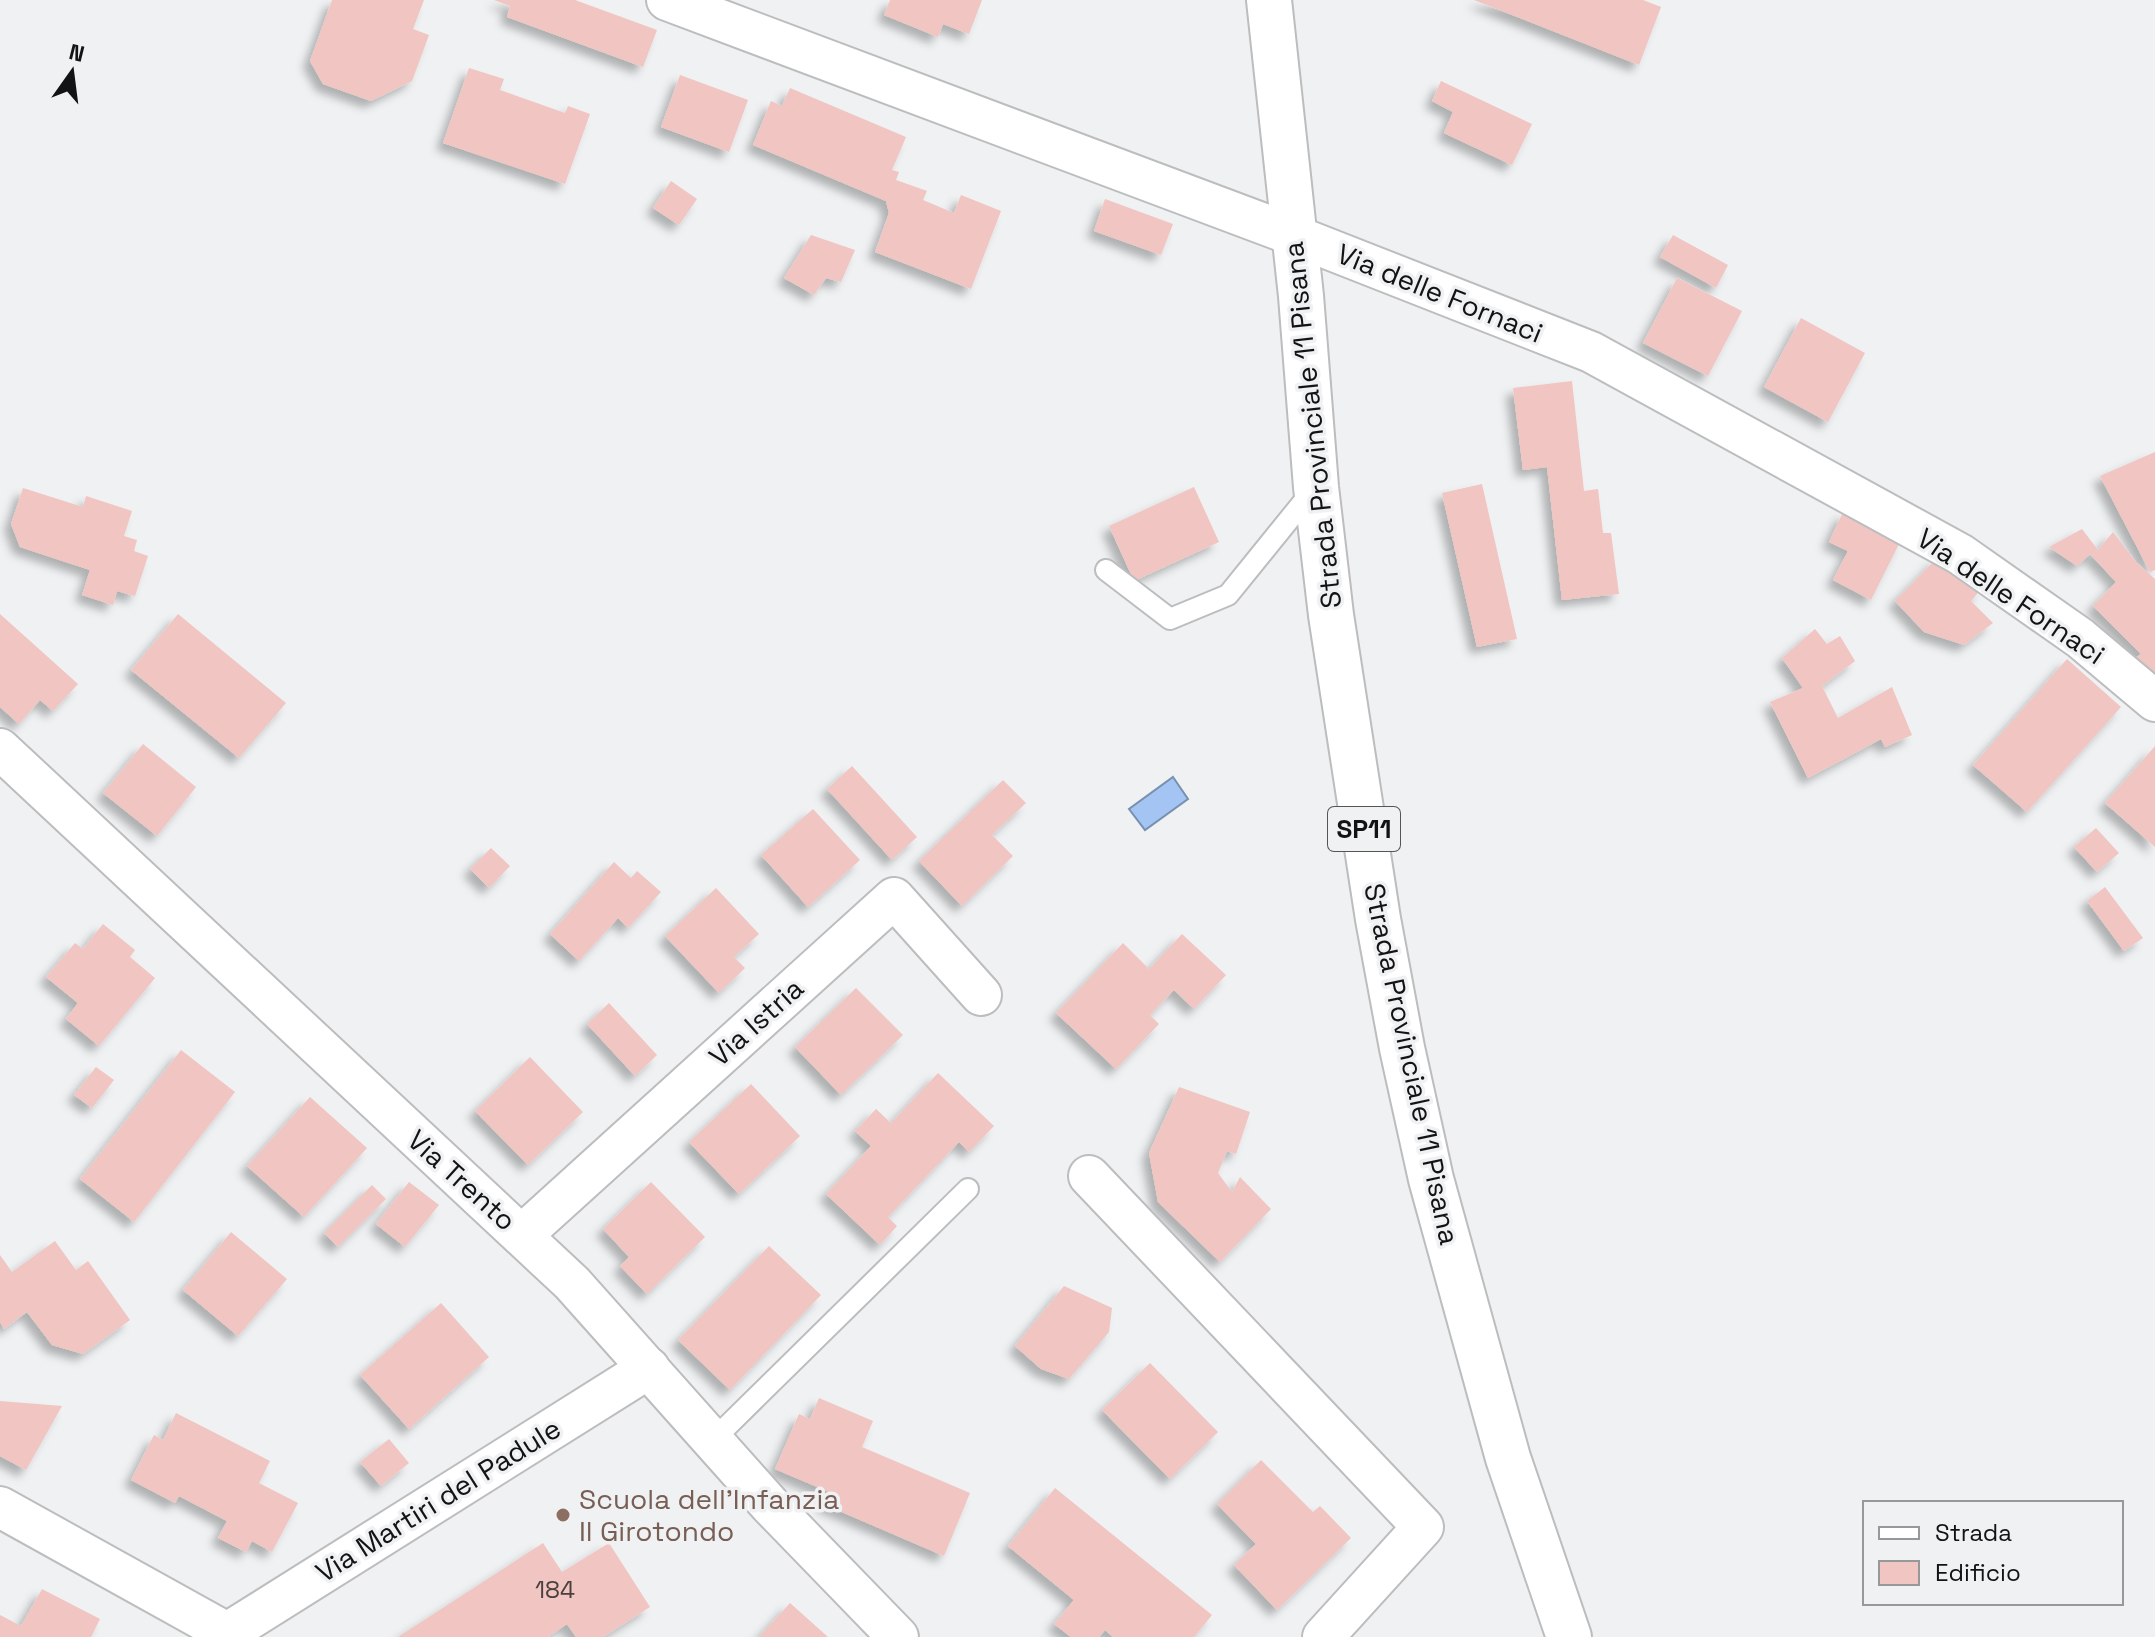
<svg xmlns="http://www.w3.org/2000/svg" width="2155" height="1637" viewBox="0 0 2155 1637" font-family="'Space Grotesk',sans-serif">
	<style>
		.water { fill: #a4c5f4; stroke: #7890b0; stroke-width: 2 }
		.building { fill: #f1c5c1; filter: url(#shadow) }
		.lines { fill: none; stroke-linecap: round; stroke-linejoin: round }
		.lane-casing { stroke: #bbbdbe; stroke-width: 24 }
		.street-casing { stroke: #bbbdbe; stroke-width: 44 }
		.primary-casing { stroke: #bbbdbe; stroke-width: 48 }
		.lane { stroke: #fff; stroke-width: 20 }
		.street { stroke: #fff; stroke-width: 40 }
		.primary { stroke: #fff; stroke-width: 44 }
		.education-dot { fill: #8d6e63; stroke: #eff1f2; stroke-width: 3 }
		.labels { text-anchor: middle; stroke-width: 7; stroke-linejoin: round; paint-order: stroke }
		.number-label { font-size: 24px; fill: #4a403e }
		.shield { fill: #eff1f2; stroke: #545656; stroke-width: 2 }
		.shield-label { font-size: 26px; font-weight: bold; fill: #121313 }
		.street-label { font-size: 28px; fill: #121313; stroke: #eff1f2 }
		.education-label { font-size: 28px; fill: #785e54; stroke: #eff1f2; text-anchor: start }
	</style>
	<defs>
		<filter id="shadow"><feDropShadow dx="-7" dy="7" stdDeviation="4" flood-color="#0004"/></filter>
	</defs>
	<rect width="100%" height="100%" fill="#eff1f2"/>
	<path class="water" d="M1173,777L1188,799L1145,830L1129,809Z"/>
	<g class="building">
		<path d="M332,0H424L413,29L429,35L412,81L371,101L323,84L310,61Z"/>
		<path d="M494,0H575L657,30L643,67L507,17L510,6Z"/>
		<path d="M890,0H982L969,34L943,24L938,37L884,15Z"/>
		<path d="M1474,0H1643L1661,7L1639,65Z"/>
		<path d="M469,68L504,79L500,90L565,113L568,106L590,114L565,184L443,143Z"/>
		<path d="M680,75L748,100L729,152L661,127Z"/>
		<path d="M1441,81L1532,124L1512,165L1444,133L1453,112L1432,101Z"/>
		<path d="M790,88L906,137L892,170L899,172L896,180L927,191L923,200L954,213L961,195L1001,211L971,289L875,252L889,213L886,201L753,145L771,101L782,106Z"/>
		<path d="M671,181L697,199L679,225L653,208Z"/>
		<path d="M1105,199L1173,224L1161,255L1094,231Z"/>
		<path d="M811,235L855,250L841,282L826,278L814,295L784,278Z"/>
		<path d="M1673,235L1728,265L1716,288L1660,257Z"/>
		<path d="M1677,278L1742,311L1708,376L1643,343Z"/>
		<path d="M1801,318L1865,353L1828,422L1764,387Z"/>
		<path d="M1572,381L1584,491L1598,489L1603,533H1611L1619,594L1562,600L1547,467L1523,470L1513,388Z"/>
		<path d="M2155,452V570L2150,572L2100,476Z"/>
		<path d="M1482,484L1517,639L1477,647L1442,493Z"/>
		<path d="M1194,487L1219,542L1134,581L1109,526Z"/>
		<path d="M23,488L83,507L86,496L132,511L124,536L137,540L134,551L148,556L135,596L117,591L113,605L82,595L90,570L20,547L11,524Z"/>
		<path d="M1843,512L1901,540L1871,600L1833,580L1848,551L1829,542Z"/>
		<path d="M2082,529L2098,550L2113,532L2136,562L2155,579V682L2131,661L2141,654L2093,606L2116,582L2090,554L2077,566L2049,547Z"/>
		<path d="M1937,558L1981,589L1971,601L1993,623L1964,645L1924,632L1895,601Z"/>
		<path d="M0,614L78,684L53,711L40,700L19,724L0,707Z"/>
		<path d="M178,614L286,703L239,758L131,670Z"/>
		<path d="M1815,629L1827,644L1840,636L1855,661L1822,686L1838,718L1892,687L1912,735L1885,747L1881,739L1808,778L1770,702L1803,688L1782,658Z"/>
		<path d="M2067,659L2121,707L2027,812L1973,765Z"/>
		<path d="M143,744L196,787L157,836L103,793Z"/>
		<path d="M2155,746V847L2105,803Z"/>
		<path d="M852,766L917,837L892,860L827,789Z"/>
		<path d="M1003,780L1026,803L992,835L1013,856L962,906L919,861Z"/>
		<path d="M813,809L860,860L808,907L761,855Z"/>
		<path d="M2096,828L2119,853L2097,872L2074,847Z"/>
		<path d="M491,848L510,866L489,888L470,869Z"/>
		<path d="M614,862L631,878L637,871L661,892L628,928L618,918L579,961L550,934Z"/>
		<path d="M2105,887L2143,938L2124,951L2087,901Z"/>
		<path d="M716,888L759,934L734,957L745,968L719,993L665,936Z"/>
		<path d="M103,924L135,950L130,957L155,978L99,1046L66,1019L78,1003L46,977L75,943L83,949Z"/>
		<path d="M1182,934L1226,975L1194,1009L1174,990L1150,1015L1159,1024L1116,1069L1056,1013L1123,943L1149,969Z"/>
		<path d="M856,988L903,1035L841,1095L795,1047Z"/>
		<path d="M609,1003L657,1055L635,1076L587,1024Z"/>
		<path d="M181,1050L235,1092L134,1222L80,1179Z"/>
		<path d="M530,1057L583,1112L528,1165L475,1111Z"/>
		<path d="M96,1067L114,1080L92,1108L74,1095Z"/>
		<path d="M938,1073L994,1126L969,1152L959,1142L888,1217L897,1226L880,1245L826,1194L871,1146L855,1131L876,1109L891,1123Z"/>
		<path d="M751,1084L800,1136L739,1194L689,1142Z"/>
		<path d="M1179,1087L1250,1112L1236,1154L1227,1151L1218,1173L1232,1192L1240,1177L1271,1209L1220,1262L1158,1202L1149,1153Z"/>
		<path d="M310,1097L367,1148L304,1217L247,1166Z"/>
		<path d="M409,1182L439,1205L405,1247L376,1224Z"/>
		<path d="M651,1182L705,1237L647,1294L620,1266L629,1257L603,1229Z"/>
		<path d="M372,1185L386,1199L338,1247L324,1233Z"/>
		<path d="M231,1232L287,1279L238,1336L183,1290Z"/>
		<path d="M55,1241L76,1270L88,1261L130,1320L83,1354L52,1345L27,1312L4,1329L0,1322V1255L12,1272Z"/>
		<path d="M769,1246L821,1295L730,1390L678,1340Z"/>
		<path d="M1064,1286L1112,1308L1109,1332L1069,1379L1041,1369L1015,1346Z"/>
		<path d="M441,1303L489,1357L409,1429L360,1375Z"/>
		<path d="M1150,1363L1218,1432L1170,1479L1102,1410Z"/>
		<path d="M819,1398L873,1421L862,1447L970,1493L944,1556L823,1504L829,1492L775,1469L799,1414L810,1419Z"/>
		<path d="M0,1401L62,1406L26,1470L0,1456Z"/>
		<path d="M176,1413L270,1461L259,1483L298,1503L272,1552L252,1541L246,1552L218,1538L227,1521L179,1496L175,1503L131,1480L154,1435L163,1440Z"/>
		<path d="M389,1439L409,1463L381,1486L360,1462Z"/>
		<path d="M1261,1460L1313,1512L1320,1506L1351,1538L1277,1610L1234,1565L1256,1544L1217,1504Z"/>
		<path d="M1055,1488L1212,1615L1194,1637H1113L1105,1630L1099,1637H1071L1054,1624L1074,1600L1008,1546Z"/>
		<path d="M543,1543L562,1572L609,1543L650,1607L603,1637H576L567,1624L548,1637H398Z"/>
		<path d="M42,1589L100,1619L91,1637H0V1615L21,1626Z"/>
		<path d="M790,1603L828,1637H759Z"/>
	</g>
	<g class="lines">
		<g class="lane-casing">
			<g id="lane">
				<path d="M1106,570L1170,619L1228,595L1313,490"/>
				<path d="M713,1440L968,1189"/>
			</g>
		</g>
		<g class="street-casing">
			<g id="street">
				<path d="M667,0L1293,235L1591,352L1960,554L2080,638L2155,701"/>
				<path d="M0,749L572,1283L770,1505L898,1637"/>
				<path d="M1089,1176L1423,1527L1323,1637"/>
				<path d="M522,1235L894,898L981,995"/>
				<path d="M0,1507L227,1633"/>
				<path d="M221,1637L649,1368"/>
			</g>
		</g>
		<g class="primary-casing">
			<path id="primary" d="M1269,0L1301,296L1316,487L1331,615L1378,919L1402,1048L1431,1179L1508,1458L1569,1637"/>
		</g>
		<use href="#lane" class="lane"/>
		<use href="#street" class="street"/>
		<use href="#primary" class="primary"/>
	</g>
	<circle class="education-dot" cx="563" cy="1515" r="8"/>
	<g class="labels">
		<g class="number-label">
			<text x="555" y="1598">184</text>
		</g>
		<rect class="shield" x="1328" y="807" width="72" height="44" rx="6"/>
		<g class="shield-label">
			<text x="1364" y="838">SP11</text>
		</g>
		<g class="street-label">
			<text transform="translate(1440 293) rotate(22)" y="10">Via delle Fornaci</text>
			<text transform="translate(1312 425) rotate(-96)" y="10">Strada Provinciale 11 Pisana</text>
			<text transform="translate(2011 596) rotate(34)" y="10">Via delle Fornaci</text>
			<text transform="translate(756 1022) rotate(-42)" y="10">Via Istria</text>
			<text transform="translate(1412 1064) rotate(78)" y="10">Strada Provinciale 11 Pisana</text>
			<text transform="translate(462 1180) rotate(42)" y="10">Via Trento</text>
			<text transform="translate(438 1500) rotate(-32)" y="10">Via Martiri del Padule</text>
		</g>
		<g class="education-label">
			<text x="579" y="1509">Scuola dell'Infanzia<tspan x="579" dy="32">Il Girotondo</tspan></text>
		</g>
	</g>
	<rect x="1863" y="1501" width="260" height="104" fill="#eff1f2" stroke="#979899" stroke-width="2"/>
	<rect x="1879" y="1527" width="40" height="12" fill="#ffffff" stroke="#979899" stroke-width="2"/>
	<text x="1935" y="1541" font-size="24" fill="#121313">Strada</text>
	<rect x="1879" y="1561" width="40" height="24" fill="#f1c5c1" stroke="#979899" stroke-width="2"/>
	<text x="1935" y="1581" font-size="24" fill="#121313">Edificio</text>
	<g transform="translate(72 72) rotate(14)" stroke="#eff1f2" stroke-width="6" paint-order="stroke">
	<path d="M0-6L14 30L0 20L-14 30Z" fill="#121313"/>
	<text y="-12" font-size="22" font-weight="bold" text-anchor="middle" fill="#121313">N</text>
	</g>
</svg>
